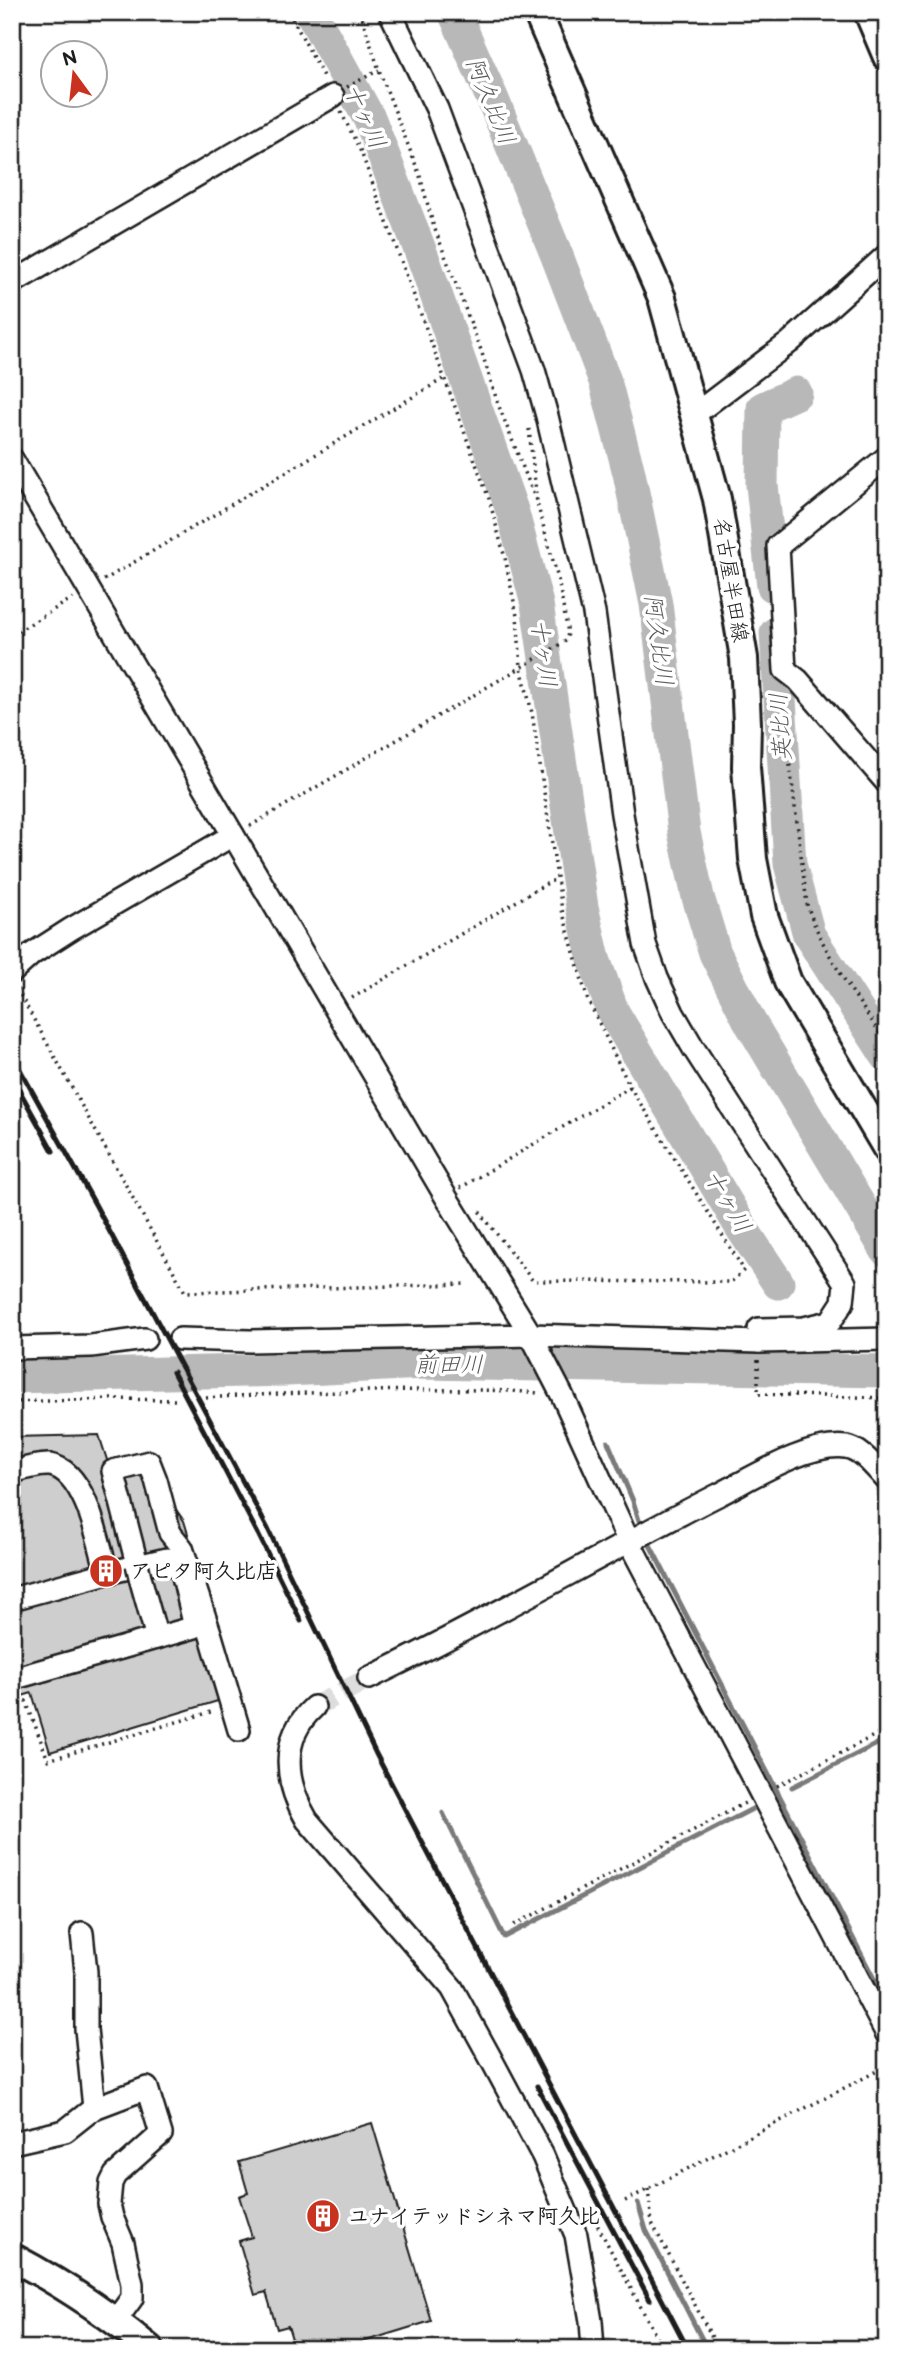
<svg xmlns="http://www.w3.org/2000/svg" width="899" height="2361" viewBox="0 0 899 2361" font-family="'Balsamiq Sans','Klee One',sans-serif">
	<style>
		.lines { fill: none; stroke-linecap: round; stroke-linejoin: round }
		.stream { stroke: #7a7a7a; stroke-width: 5 }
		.river { stroke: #b8b8b8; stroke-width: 33 }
		.building { fill: #cecece; stroke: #1c1c1c; stroke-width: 2 }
		.minor-tunnel { stroke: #ddd; stroke-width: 21; stroke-dasharray: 21 10; stroke-linecap: butt }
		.minor-casing { stroke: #1c1c1c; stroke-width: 26 }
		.major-casing { stroke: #1c1c1c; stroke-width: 32 }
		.path { stroke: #1c1c1c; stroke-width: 3.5; stroke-dasharray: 2 5; stroke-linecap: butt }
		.minor { stroke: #fff; stroke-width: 21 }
		.major { stroke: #fff; stroke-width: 26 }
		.rail { stroke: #1c1c1c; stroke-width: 5 }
		.minor-bridge-casing { stroke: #1c1c1c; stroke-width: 26; stroke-linecap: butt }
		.minor-bridge { stroke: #fff; stroke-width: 21 }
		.labels { text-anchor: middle; stroke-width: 7; stroke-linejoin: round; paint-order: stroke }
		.street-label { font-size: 21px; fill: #1c1c1c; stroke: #fff }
		.poi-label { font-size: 21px; font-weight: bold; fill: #1c1c1c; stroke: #fff; text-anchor: start }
		.water-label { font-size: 23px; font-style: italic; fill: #5a5a5a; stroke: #fff }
	</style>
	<rect width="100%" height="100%" fill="#fff"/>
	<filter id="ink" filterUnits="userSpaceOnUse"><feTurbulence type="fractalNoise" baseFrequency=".0143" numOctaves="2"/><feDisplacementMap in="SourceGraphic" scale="14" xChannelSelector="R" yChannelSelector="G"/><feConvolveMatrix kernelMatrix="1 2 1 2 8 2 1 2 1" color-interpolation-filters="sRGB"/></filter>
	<g filter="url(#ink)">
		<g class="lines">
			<g class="stream">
				<path d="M608,1442L633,1501L642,1530"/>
				<path d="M647,1539L887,2004"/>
				<path d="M792,1787L887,1739"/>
				<path d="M443,1813L504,1937L756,1807"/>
				<path d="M638,2203L646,2230L707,2349"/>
			</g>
			<g class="river">
				<path d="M311,12L370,120L425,263L513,513L537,604L582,907L594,959L613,1012L741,1227L778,1283"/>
				<path d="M454,12L493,100L557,256L605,381L629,473L656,604L684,832L698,897L715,953L750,1022L887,1251"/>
				<path d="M773,586L762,485L763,408L796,393"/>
				<path d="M776,633L790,864L809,935L887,1056"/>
				<path d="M12,1377L287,1370L423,1363L887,1371"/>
			</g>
		</g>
		<g class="building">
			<path d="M99,1435L108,1463L137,1454L184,1521L215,1622L221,1700L50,1752L32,1693L12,1699V1437Z"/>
			<path d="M372,2123L431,2321L340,2349H295L288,2326L277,2329L266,2292L255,2295L239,2241L252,2237L239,2196L248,2193L239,2162Z"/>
		</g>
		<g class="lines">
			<path class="minor-tunnel" d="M314,1707L369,1678"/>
			<g class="minor-casing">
				<g id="minor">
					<path d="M390,12L437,109L534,370L547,416L594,613L622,814L645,944L657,978L673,1013L694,1049L845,1283L843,1302L830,1322L804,1328L759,1329V1342"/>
					<path d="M12,283L333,96"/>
					<path d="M695,414L790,342L887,255"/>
					<path d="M887,457L778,546L785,670L798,680L887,783"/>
					<path d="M12,459L446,1197L531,1335L562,1395L628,1540L887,2034"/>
					<path d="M12,972L32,954L71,929L233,835"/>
					<path d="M180,1339L250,1341L531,1335L759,1342L887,1339"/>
					<path d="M12,1348L91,1346L145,1339"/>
					<path d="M12,1472C23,1469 39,1464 50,1465C86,1471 99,1544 107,1573L167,1559L182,1572L195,1627L12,1679"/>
					<path d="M137,1564L113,1471L149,1462L156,1480L170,1533L182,1548L211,1636L239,1730"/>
					<path d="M141,1581L157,1638"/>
					<path d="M12,1599L107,1573"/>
					<path d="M369,1678C488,1621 601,1554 718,1495C752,1478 808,1442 846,1447C862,1449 876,1469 887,1480"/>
					<path d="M314,1707C279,1739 285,1783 307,1820L452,1988L490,2057L543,2156L576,2235L591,2321L593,2349"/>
					<path d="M82,1933L86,1972V2029L94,2108"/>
					<path d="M12,2143L65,2131L94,2108L147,2088L161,2134L115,2175L111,2183L109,2204L112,2217L123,2243L132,2284V2298L116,2320"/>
				</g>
			</g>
			<g class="major-casing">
				<g id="major">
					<path d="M537,12L662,298L717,499L744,658L747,724L746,767L753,859L764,916L788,982L887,1149"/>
					<path d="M868,12L887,57"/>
					<path d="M12,2257C63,2284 106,2312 150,2349"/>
				</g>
			</g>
			<g class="path">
				<path d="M289,12L325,80"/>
				<path d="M347,87L379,70"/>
				<path d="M341,112L361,152L489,499L505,558L517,616L521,667L532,713L562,910L587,998L630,1087L744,1270L731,1282L533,1281L479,1211"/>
				<path d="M529,429L537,501"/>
				<path d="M104,580L443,379"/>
				<path d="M12,635L73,598"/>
				<path d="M785,695L788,749L807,904C823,955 858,999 887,1044"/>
				<path d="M250,826L566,641L568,633L558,579L537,503L498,404L481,350L433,224L420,176L379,70L360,12"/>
				<path d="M17,989L185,1292L466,1284"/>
				<path d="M352,998L551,881H557"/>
				<path d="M460,1188L630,1087"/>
				<path d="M758,1360V1394L887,1398"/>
				<path d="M206,1398C260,1394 313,1393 367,1391C425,1390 482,1388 539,1393"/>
				<path d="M12,1402L111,1399L177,1400"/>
				<path d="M12,1705L26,1701L48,1760L214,1711"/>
				<path d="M777,1786L887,1729"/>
				<path d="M514,1925L745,1803"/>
				<path d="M648,2189L652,2223L715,2343L740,2349"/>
				<path d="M625,2201L887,2066"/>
				<path d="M591,2213L663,2349"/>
			</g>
			<use href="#minor" class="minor"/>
			<use href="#major" class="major"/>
			<g class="rail">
				<path d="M12,1055L96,1206L268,1529L376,1754L688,2349"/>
				<path d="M12,1077L53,1151"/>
				<path d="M173,1372L258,1534L301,1621"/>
				<path d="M537,2086L650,2300"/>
			</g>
			<g class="minor-bridge-casing">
				<path id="minor-bridge" d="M137,1564L141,1581"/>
			</g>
			<use href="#minor-bridge" class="minor-bridge"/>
		</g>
	</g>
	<defs>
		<g id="building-disc" transform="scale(1.75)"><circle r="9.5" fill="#c8321e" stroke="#fff"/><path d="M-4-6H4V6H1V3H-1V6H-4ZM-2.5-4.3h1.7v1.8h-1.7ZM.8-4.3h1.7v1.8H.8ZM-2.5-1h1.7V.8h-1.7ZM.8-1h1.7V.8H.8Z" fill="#fff"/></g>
	</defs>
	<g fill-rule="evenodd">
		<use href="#building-disc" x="106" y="1571"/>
		<use href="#building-disc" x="323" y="2216"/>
	</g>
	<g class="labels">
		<g class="street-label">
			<text transform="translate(731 580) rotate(81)" y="7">名古屋半田線</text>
		</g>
		<g class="poi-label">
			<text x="130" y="1578">アピタ阿久比店</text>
			<text x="348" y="2223">ユナイテッドシネマ阿久比</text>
		</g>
		<g class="water-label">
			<text transform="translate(491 101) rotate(67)" y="8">阿久比川</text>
			<text transform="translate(365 116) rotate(65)" y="8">十ヶ川</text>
			<text transform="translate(659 640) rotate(82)" y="8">阿久比川</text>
			<text transform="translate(544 653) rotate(82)" y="8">十ヶ川</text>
			<text transform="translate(780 727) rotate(-94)" y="8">英比川</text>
			<text transform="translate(728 1201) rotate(59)" y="8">十ヶ川</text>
			<text x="449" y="1372">前田川</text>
		</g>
	</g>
	<rect width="899" height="2361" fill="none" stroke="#fff" stroke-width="42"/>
	<rect x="21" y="21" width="857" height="2319" fill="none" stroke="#1c1c1c" stroke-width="2.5" filter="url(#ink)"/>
	<g transform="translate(74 74) rotate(345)"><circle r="33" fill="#ffffff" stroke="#a4a4a4" stroke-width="2"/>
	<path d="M0-5L12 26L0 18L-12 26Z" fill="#c8321e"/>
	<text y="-10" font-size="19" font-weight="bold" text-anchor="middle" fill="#1c1c1c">N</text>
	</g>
</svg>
